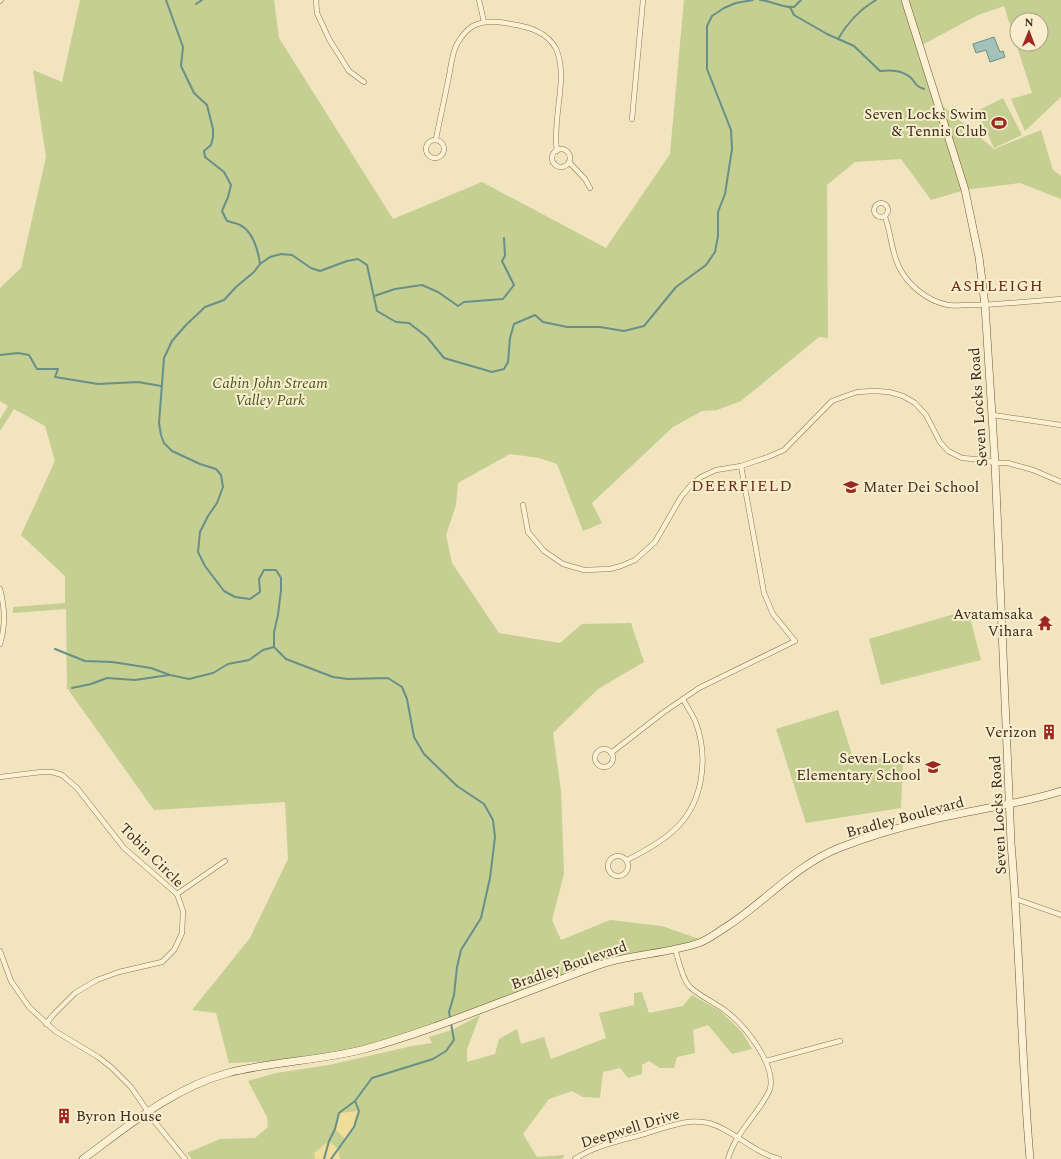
<svg xmlns="http://www.w3.org/2000/svg" width="1061" height="1159" viewBox="0 0 1061 1159" font-family="Spectral,serif">
	<style>
		.green { fill: #c4cf91; fill-rule: evenodd }
		.sand { fill: #efdd99 }
		.water { fill: #a2c2ba; stroke: #689088 }
		.lines { fill: none; stroke-linecap: round; stroke-linejoin: round }
		.stream { stroke: #689088; stroke-width: 2 }
		.street-casing { stroke: #8a7456; stroke-width: 5.5 }
		.secondary-casing { stroke: #6c5539; stroke-width: 8 }
		.street { stroke: #fbf1d2; stroke-width: 4.5 }
		.secondary { stroke: #fbf1d2; stroke-width: 7 }
		.labels { text-anchor: middle; stroke-width: 4; stroke-linejoin: round; paint-order: stroke }
		.poi-label { font-size: 15px; fill: #382b1b; stroke: #f8eece; text-anchor: end }
		.park-label { font-size: 15px; font-style: italic; fill: #465620; stroke: #f8eece }
		.street-label { font-size: 15px; fill: #382b1b; stroke: #f8eece }
		.neighbourhood-label { font-size: 16px; letter-spacing: 1px; fill: #682d18; stroke: #f8eece }
	</style>
	<rect width="100%" height="100%" fill="#f1e4be"/>
	<g class="green">
		<path d="M80,0H274L279,38L393,219L482,182L606,248L670,154L684,0H1061V97L1025,131L1011,99L1032,93L1004,6L978,15L920,46L937,101L994,149L1041,130L1053,170L1061,176V199L1020,183L965,190L931,200L901,159L855,162L827,185L828,338L819,337L741,401L717,410L702,411L673,427L592,503L602,523L583,531L557,464L539,458L510,454L458,483L456,505L446,535L452,563L499,633L560,643L582,624L631,623L644,662L598,689L553,733L561,791L564,874L552,920L561,940L610,920L662,926L699,939L675,946L629,955L363,1050L300,1060L229,1063L216,1013L192,1010L250,938L288,859L285,802L154,810L67,688L66,609L13,613V607L65,603V576L21,535L55,461L45,426L14,409L0,431V419L8,406L0,401V288L21,268L46,157L33,70L62,82ZM1017,20H1041V44H1017Z"/>
		<path d="M1003,98L1022,135L994,148L977,111Z"/>
		<path d="M968,610L981,660L881,685L869,639Z"/>
		<path d="M838,710L852,755L903,761L901,808L806,823L776,729Z"/>
		<path d="M642,992L649,1013L683,1006L692,995L720,1011L742,1032L752,1049L732,1054L708,1025L693,1030L695,1053L677,1057L674,1068H660L649,1061L642,1065V1074L628,1078L620,1068L603,1072L600,1098L583,1097L572,1091L549,1099L523,1134L537,1157L565,1155L562,1159H192L187,1153L220,1139L255,1138L268,1127L267,1117L248,1081L276,1073L329,1065L412,1046L432,1043L429,1037L452,1030L480,1015L467,1049V1062L495,1054L499,1039L517,1029L521,1044L544,1037L551,1059L606,1038L599,1013L634,1005V993Z"/>
	</g>
	<g class="sand">
		<path d="M359,1111L354,1127L345,1139L335,1129L339,1113Z"/>
		<path d="M329,1141L338,1149L340,1159H315L314,1153Z"/>
	</g>
	<path class="water" d="M994,37L1000,52L1003,51L1005,57L990,62L986,50L976,53L973,44Z"/>
	<g class="lines">
		<g class="stream">
			<path d="M166,0L183,47L181,66L194,93L207,105L213,129V137L211,145L204,151L205,157L224,172L231,185L228,197L222,211L227,221C231,222 236,223 240,225C254,232 258,250 260,264"/>
			<path d="M760,0C773,1 782,8 794,7L801,0"/>
			<path d="M196,4L202,0"/>
			<path d="M790,7L794,15L827,34L854,46L880,71C891,70 901,70 910,77C917,83 913,85 924,89"/>
			<path d="M838,39C848,22 859,10 876,0"/>
			<path d="M374,296L395,289L422,285L438,292L458,306L464,302L503,299L514,285L502,261L505,256L504,238"/>
			<path d="M0,355L18,353L29,355L37,369H58L55,377L98,384L138,382L161,386"/>
			<path d="M55,649L85,661L112,662L151,668L170,675L189,679L213,673L228,664L249,660L263,650L274,647"/>
			<path d="M72,688L91,684L107,678L135,680L169,675"/>
			<path d="M324,1159L329,1141L335,1129L339,1113L355,1101L372,1078L433,1059L446,1051L454,1040L449,1012L454,995L457,967L461,950L481,918L490,878L495,837L493,820L484,804L457,786L424,754L414,737L407,699L402,687L388,678L348,679L333,677L286,659L274,647V632L278,615L281,590V578L276,570H264L259,579L260,592L250,599L235,597L224,591L205,566L198,552L200,532L208,516L217,503L223,487L221,475L216,469L200,464L172,451L164,443L161,435L159,423L164,358L172,341L186,325L205,307L224,300L236,287L254,272L260,264L270,257L281,254L292,255L311,268L320,271L347,261L358,259L367,265L377,311L396,322L409,323L427,337L444,358L492,372L504,369L508,362L510,338L514,324L535,315L543,322L567,327H600L624,331L644,326L676,287L706,265L715,252L718,236V212L725,194L732,149L731,130L707,69V26L712,16L724,8L736,3L753,0"/>
			<path d="M331,1159L354,1127L359,1111L355,1101"/>
		</g>
		<g class="street-casing">
			<g id="street">
				<path d="M316,0L317,13L329,39L349,71L364,82"/>
				<path d="M479,0L484,22"/>
				<path d="M0,1L1,0"/>
				<path d="M632,119L643,0"/>
				<path d="M436,139C440,118 445,97 449,76C451,66 452,53 457,44C461,37 466,30 473,26C488,18 506,23 521,26C536,29 553,37 558,54C567,82 552,120 557,151"/>
				<circle cx="435" cy="149" r="9"/>
				<circle cx="561" cy="158" r="9"/>
				<path d="M569,162L585,179L590,188"/>
				<circle cx="881" cy="210" r="7"/>
				<path d="M885,217C891,232 891,251 899,267C908,285 927,301 948,305C954,306 962,305 969,305C1000,305 1030,301 1061,299"/>
				<path d="M993,415L1061,425"/>
				<path d="M523,505L528,532L544,551L563,564L584,570L610,569L621,566L635,560L655,542L681,497L692,484L701,477L716,470L741,466L768,457L784,450L832,401L857,392L874,391L889,392L903,396L915,403L926,415L940,442L948,451L962,458L986,460L995,463H1008L1033,470L1061,482"/>
				<path d="M0,589C5,608 6,625 0,644"/>
				<circle cx="604" cy="758" r="9"/>
				<path d="M611,753L664,712L699,688L795,641L773,614L764,593L741,466"/>
				<path d="M0,777L41,772H52L62,775L77,788L124,848L177,894L183,911L182,933L177,944L174,950L162,962L119,972L97,980L75,993L53,1015L46,1024"/>
				<circle cx="618" cy="866" r="10"/>
				<path d="M627,860C643,852 660,843 673,831C703,805 709,759 696,723C693,715 687,707 683,699"/>
				<path d="M177,894L225,861"/>
				<path d="M1016,899L1061,915"/>
				<path d="M675,949C679,961 681,976 689,986C700,997 715,1002 727,1012C745,1026 776,1064 770,1089C767,1097 761,1105 756,1112C745,1127 733,1141 728,1159"/>
				<path d="M0,951L11,981L29,1007L55,1031L98,1057L111,1067L131,1087L155,1122L185,1159"/>
				<path d="M766,1061L840,1041"/>
				<path d="M575,1159C594,1146 619,1141 641,1135C654,1131 668,1126 682,1123C690,1121 700,1121 709,1123C734,1130 752,1152 779,1159"/>
			</g>
		</g>
		<g class="secondary-casing">
			<g id="secondary">
				<path d="M905,0L955,158L965,190L979,257L985,305L995,463L1011,843C1020,948 1021,1054 1030,1159"/>
				<path d="M83,1159C128,1126 173,1088 228,1073C273,1061 320,1061 365,1049C423,1033 479,1010 535,989C558,980 582,971 605,963C636,954 669,953 699,943C709,939 718,932 726,927C765,902 796,865 839,848C869,836 900,827 931,820C974,809 1018,805 1061,791"/>
			</g>
		</g>
		<use href="#street" class="street"/>
		<use href="#secondary" class="secondary"/>
	</g>
	<defs>
		<g id="stadium-bare" transform="scale(1.2)"><path d="M0-5a6.5 5 0 1 0 0 10a6.5 5 0 1 0 0-10ZM-3.5-1.8h7v3.6h-7Z" fill="#9d2822" stroke="#f8eece" stroke-width="2.5" paint-order="stroke"/></g>
		<g id="school-bare" transform="scale(1.2)"><path d="M0-5L7-2L0 1L-7-2ZM-4 1L0 2.5L4 1V4Q0 6-4 4Z" fill="#9d2822" stroke="#f8eece" stroke-width="2.5" paint-order="stroke"/></g>
		<g id="temple-bare" transform="scale(1.2)"><path d="M0-6L5-2H3V0L6.5 2.5H4V6H1.5V3h-3V6H-4V2.5H-6.5L-3 0V-2H-5Z" fill="#9d2822" stroke="#f8eece" stroke-width="2.5" paint-order="stroke"/></g>
		<g id="building-bare" transform="scale(1.2)"><path d="M-4-6H4V6H1V3H-1V6H-4ZM-2.5-4.3h1.7v1.8h-1.7ZM.8-4.3h1.7v1.8H.8ZM-2.5-1h1.7V.8h-1.7ZM.8-1h1.7V.8H.8Z" fill="#9d2822" stroke="#f8eece" stroke-width="2.5" paint-order="stroke"/></g>
	</defs>
	<g fill-rule="evenodd">
		<use href="#stadium-bare" x="999" y="123"/>
		<use href="#school-bare" x="851" y="487"/>
		<use href="#temple-bare" x="1045" y="623"/>
		<use href="#building-bare" x="1049" y="732"/>
		<use href="#school-bare" x="933" y="767"/>
		<use href="#building-bare" x="64" y="1116"/>
	</g>
	<g class="labels">
		<g class="poi-label">
			<text x="987" y="119">Seven Locks Swim<tspan x="987" dy="17">&amp; Tennis Club</tspan></text>
			<text x="863" y="492" text-anchor="start">Mater Dei School</text>
			<text x="1033" y="619">Avatamsaka<tspan x="1033" dy="17">Vihara</tspan></text>
			<text x="1037" y="737">Verizon</text>
			<text x="921" y="763">Seven Locks<tspan x="921" dy="17">Elementary School</tspan></text>
			<text x="76" y="1121" text-anchor="start">Byron House</text>
		</g>
		<g class="park-label">
			<text x="270" y="388">Cabin John Stream<tspan x="270" dy="17">Valley Park</tspan></text>
		</g>
		<g class="street-label">
			<text transform="translate(978 407) rotate(-94)" y="5">Seven Locks Road</text>
			<text transform="translate(998 815) rotate(-93)" y="5">Seven Locks Road</text>
			<text transform="translate(905 817) rotate(-15)" y="5">Bradley Boulevard</text>
			<text transform="translate(152 855) rotate(45)" y="5">Tobin Circle</text>
			<text transform="translate(569 965) rotate(-19)" y="5">Bradley Boulevard</text>
			<text transform="translate(630 1128) rotate(-17)" y="5">Deepwell Drive</text>
		</g>
		<g class="neighbourhood-label">
			<text x="997" y="291">ASHLEIGH</text>
			<text x="742" y="491">DEERFIELD</text>
		</g>
	</g>
	<g transform="translate(1029 32) rotate(1)"><circle r="19" fill="#f8eece" stroke="#aba086"/>
	<path d="M0-3L7 15L0 10L-7 15Z" fill="#9d2822"/>
	<text y="-6" font-size="11" font-weight="bold" text-anchor="middle" fill="#382b1b">N</text>
	</g>
</svg>
